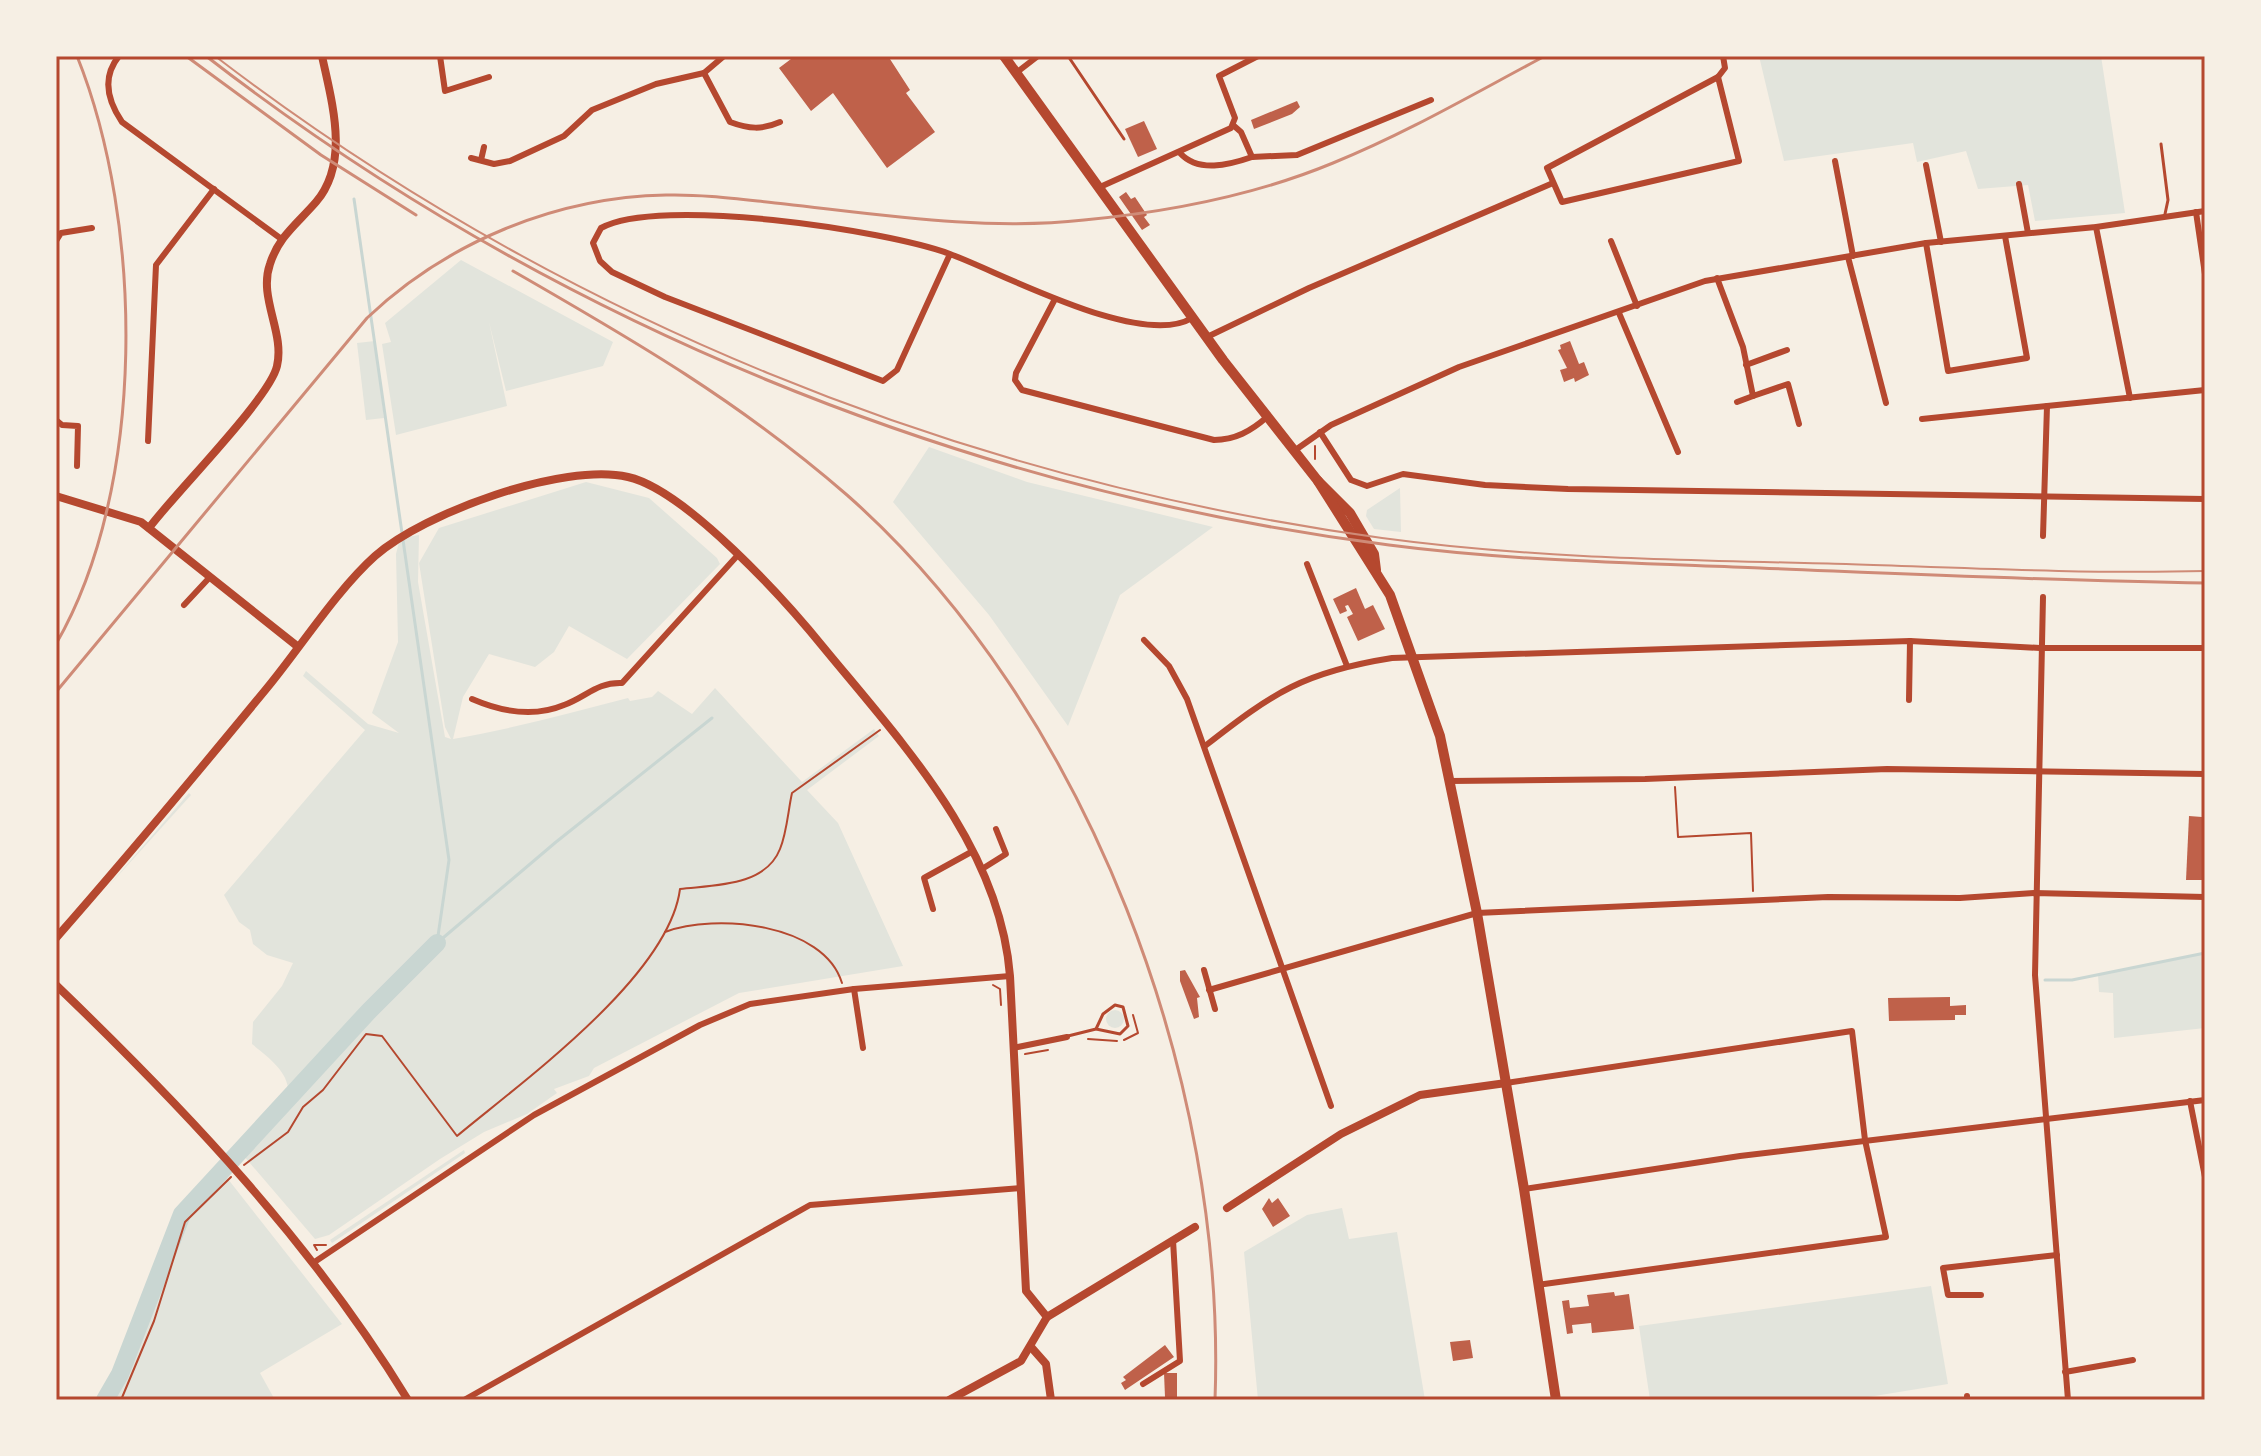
<svg xmlns="http://www.w3.org/2000/svg" width="2261" height="1456" viewBox="0 0 2261 1456" font-family="'Alegreya Sans',sans-serif">
	<style>
		.green { fill: #e2e4dc; fill-rule: evenodd }
		.lines { fill: none; stroke-linecap: round; stroke-linejoin: round }
		.stream { stroke: #c9d6d2; stroke-width: 3 }
		.river { stroke: #c9d6d2; stroke-width: 18 }
		.building { fill: #bf614a }
		.path { stroke: #b5482f; stroke-width: 2 }
		.service { stroke: #b5482f; stroke-width: 3 }
		.minor { stroke: #b5482f; stroke-width: 6 }
		.tertiary { stroke: #b5482f; stroke-width: 8 }
		.primary { stroke: #b5482f; stroke-width: 10 }
		.tram { stroke: #cf8b77; stroke-width: 2 }
		.rail { stroke: #cf8b77; stroke-width: 3 }
		.neatline { fill: none; stroke: #b5482f; stroke-width: 3 }
	</style>
	<rect width="100%" height="100%" fill="#f6efe4"/>
	<g class="green">
		<path d="M1759,56H2101L2125,213L2035,221L2028,185L1978,189L1966,151L1917,162L1913,143L1784,161Z"/>
		<path d="M461,260L613,342L603,366L506,391L489,322L507,406L396,435L382,344L391,342L385,323Z"/>
		<path d="M375,341L384,418L366,420L357,343Z"/>
		<path d="M929,447L1027,482L1213,527L1120,595L1068,726L989,615L893,502Z"/>
		<path d="M586,482L649,498L717,558L720,564L627,659L569,626L554,652L535,667L489,654L463,697L453,739C512,729 570,713 628,698L630,701L652,697L658,691L692,714L715,688L802,782L874,729L879,736L807,790L838,823L903,966L739,993L594,1068L589,1076L554,1089L557,1093L527,1114L484,1132L440,1159L329,1235L315,1239L237,1148L288,1096C291,1073 269,1058 252,1044L253,1022L282,986L293,963L267,955L253,944L250,930L239,922L224,895L365,730L303,676L306,671L368,724L399,733L372,713L398,642L396,554L400,538L419,535L418,582L445,737L451,739L445,727L419,563L439,528ZM419,958L359,1024V1015L407,966Z"/>
		<path d="M1400,488L1401,532L1374,529L1366,516L1367,510Z"/>
		<path d="M189,793L191,795L106,889Z"/>
		<path d="M2205,953V1028L2114,1038L2113,993L2099,992L2098,974Z"/>
		<circle cx="1115" cy="1019" r="9"/>
		<path d="M464,1150L465,1153L332,1243L330,1240Z"/>
		<path d="M224,1174L342,1324L260,1373L275,1400H98L113,1378L183,1215Z"/>
		<path d="M1342,1208L1349,1239L1397,1232L1425,1400H1258L1244,1252L1307,1215Z"/>
		<path d="M1931,1286L1948,1384L1850,1400H1650L1639,1326Z"/>
	</g>
	<g class="lines">
		<g class="stream">
			<path d="M354,199L449,860L437,943"/>
			<path d="M437,943L556,842L712,718"/>
			<path d="M2045,980H2072L2205,953"/>
		</g>
		<path class="river" d="M105,1400L120,1374L182,1214L369,1011L437,943"/>
	</g>
	<g class="building">
		<path d="M795,56H888L910,90L906,93L935,132L887,168L833,93L811,111L779,68Z"/>
		<path d="M1297,101L1300,107L1292,114L1254,129L1251,120Z"/>
		<path d="M1144,121L1157,149L1138,157L1125,129Z"/>
		<path d="M1126,192L1131,199L1135,197L1147,215L1144,217L1150,225L1142,230L1119,197Z"/>
		<path d="M1570,341L1579,364L1584,362L1589,375L1575,382L1574,378L1564,382L1560,370L1567,368L1558,350L1561,349L1560,345Z"/>
		<path d="M1356,588L1365,609L1373,605L1385,629L1358,641L1347,617L1353,614L1348,605L1345,606L1347,611L1340,614L1333,599Z"/>
		<path d="M2189,816L2202,817L2205,821V880H2186Z"/>
		<path d="M1185,970L1200,997L1197,998L1199,1017L1194,1019L1180,981V971Z"/>
		<path d="M1950,997V1006L1966,1005V1015H1955V1020L1889,1021L1888,998Z"/>
		<path d="M1269,1198L1272,1203L1278,1198L1290,1216L1273,1227L1262,1209Z"/>
		<path d="M1614,1292L1615,1296L1629,1294L1634,1329L1592,1333L1591,1323L1572,1325L1573,1333L1567,1334L1562,1301L1569,1300L1570,1308L1589,1306L1587,1295Z"/>
		<path d="M1470,1340L1473,1358L1453,1361L1450,1342Z"/>
		<path d="M1165,1345L1174,1357L1125,1390L1121,1383L1126,1380L1123,1377Z"/>
		<path d="M1164,1373H1177V1397H1165Z"/>
	</g>
	<g class="lines">
		<g class="path">
			<path d="M1315,459V446"/>
			<path d="M1675,787L1678,837L1751,833L1753,891"/>
			<path d="M665,932C715,913 824,923 842,983"/>
			<path d="M993,985L1000,989L1001,1005"/>
			<path d="M1088,1039L1117,1041"/>
			<path d="M1124,1040L1138,1033L1133,1015"/>
			<path d="M1025,1054L1048,1050"/>
			<path d="M244,1165L288,1132L303,1107L323,1090L366,1034L382,1036L457,1136C523,1081 669,976 680,889C713,885 765,887 780,849C787,832 788,811 792,793L880,730"/>
			<path d="M317,1250L314,1245H326"/>
			<path d="M121,1400L154,1321L185,1222L231,1177"/>
		</g>
		<g class="service">
			<path d="M1068,56L1124,139"/>
			<path d="M2161,144L2168,200L2165,214"/>
			<path d="M1068,1036L1096,1029L1120,1034L1128,1026L1123,1007L1115,1005L1103,1014L1096,1029"/>
		</g>
		<g class="minor">
			<path d="M119,56C102,77 107,100 122,122L280,238"/>
			<path d="M440,56L445,91L489,77"/>
			<path d="M704,73L730,122C749,129 762,130 780,122"/>
			<path d="M1016,73L1038,56"/>
			<path d="M1718,77L1739,161L1562,202L1547,168Z"/>
			<path d="M1718,77L1725,68L1723,56"/>
			<path d="M1180,153C1198,173 1229,165 1252,157L1241,132L1233,125"/>
			<path d="M1252,157L1297,155L1431,100"/>
			<path d="M471,158L494,164L510,161L564,136L592,110L656,84L704,73L724,56"/>
			<path d="M481,160L484,147"/>
			<path d="M1835,161L1853,256"/>
			<path d="M1926,165L1941,242"/>
			<path d="M2019,184L2028,233"/>
			<path d="M1100,187L1231,128L1235,118L1219,76L1258,56"/>
			<path d="M2196,212L2205,274"/>
			<path d="M2096,227L2130,398"/>
			<path d="M56,241L61,233L92,228"/>
			<path d="M1611,241L1637,306"/>
			<path d="M1926,243L1948,371L2027,358L2005,236"/>
			<path d="M950,254L897,370L883,381L665,297L612,272L600,261L593,243L601,228C659,196 885,230 950,254C1002,273 1141,349 1192,318"/>
			<path d="M1848,257L1886,403"/>
			<path d="M1717,278L1743,347L1753,396L1788,384L1799,424"/>
			<path d="M1055,299L1016,373L1015,380L1022,390L1214,440C1235,440 1251,431 1267,417"/>
			<path d="M1619,313L1678,452"/>
			<path d="M1207,337L1309,288L1553,183"/>
			<path d="M1746,365L1787,350"/>
			<path d="M1737,402L1753,396"/>
			<path d="M1922,419L2047,406"/>
			<path d="M56,420L62,425L78,426L77,466"/>
			<path d="M1320,432L1351,480L1367,486L1403,474L1485,485L1568,489L2205,499"/>
			<path d="M148,441L156,265L214,189"/>
			<path d="M1294,451L1331,425L1459,367L1705,281L1926,243L2096,227L2205,211"/>
			<path d="M2043,536L2047,406L2205,390"/>
			<path d="M1307,564L1347,666"/>
			<path d="M2043,597L2035,975L2068,1400"/>
			<path d="M184,605L210,577"/>
			<path d="M1144,640L1169,666L1187,699L1331,1106"/>
			<path d="M472,699C502,712 533,718 564,705C586,697 597,682 622,683L737,556"/>
			<path d="M1909,700L1910,641"/>
			<path d="M1205,746C1274,692 1304,672 1392,658L1910,641L2040,648H2205"/>
			<path d="M1450,781L1645,779L1887,769L2205,774"/>
			<path d="M982,869L1006,854L996,829"/>
			<path d="M933,909L924,878L973,851"/>
			<path d="M1204,970L1215,1009"/>
			<path d="M854,989L863,1048"/>
			<path d="M1209,990L1477,913L1828,897L1960,898L2034,893L2205,897"/>
			<path d="M1013,1048L1067,1037"/>
			<path d="M1506,1083L1852,1031L1865,1140L1886,1237L1537,1285"/>
			<path d="M2190,1101L2205,1177"/>
			<path d="M1524,1189L1740,1156L2205,1100"/>
			<path d="M313,1263L534,1115L700,1025L750,1004L854,989L1010,976"/>
			<path d="M1981,1295H1948L1943,1268L2057,1255"/>
			<path d="M2065,1372L2133,1360"/>
			<path d="M1143,1384L1180,1361L1173,1240"/>
			<path d="M1967,1396V1400"/>
			<path d="M464,1400L810,1205L1021,1188"/>
		</g>
		<g class="tertiary">
			<path d="M56,496L141,522L297,646"/>
			<path d="M149,528C174,494 270,398 277,366C285,332 258,298 270,264C279,236 297,224 316,202C350,162 332,103 322,56"/>
			<path d="M56,938C128,856 198,772 267,688C300,648 337,590 375,556C424,513 563,462 628,477C686,490 786,601 824,648C903,744 1000,847 1010,976L1026,1291L1047,1317L1021,1361L949,1400"/>
			<path d="M56,985C188,1112 312,1243 408,1400"/>
			<path d="M1227,1208L1341,1134L1420,1095L1506,1083"/>
			<path d="M1047,1317L1195,1227"/>
			<path d="M1031,1347L1046,1364L1051,1400"/>
		</g>
		<g class="primary">
			<path d="M1004,56L1223,360L1318,481L1350,513L1374,554L1376,570"/>
			<path d="M1318,481L1390,595L1440,736L1477,913L1524,1189L1556,1400"/>
		</g>
		<path class="tram" d="M215,56C554,316 959,480 1382,538C1536,559 1691,560 1846,564C1966,568 2085,574 2205,571"/>
		<g class="rail">
			<path d="M186,56L321,155L416,215"/>
			<path d="M206,56C548,321 961,490 1389,545C1512,561 1635,563 1760,568C1908,574 2056,581 2205,583"/>
			<path d="M513,271C635,341 740,402 847,495C1089,709 1227,1081 1215,1400"/>
			<path d="M56,644C147,487 144,223 77,56"/>
			<path d="M56,692L367,318C447,242 556,197 666,195C706,194 745,200 785,204C883,215 985,231 1084,220C1167,212 1256,195 1333,163C1407,133 1475,93 1545,56"/>
		</g>
	</g>
	<rect width="2261" height="1456" fill="none" stroke="#f6efe4" stroke-width="116"/>
	<rect x="58" y="58" width="2145" height="1340" class="neatline"/>
</svg>
